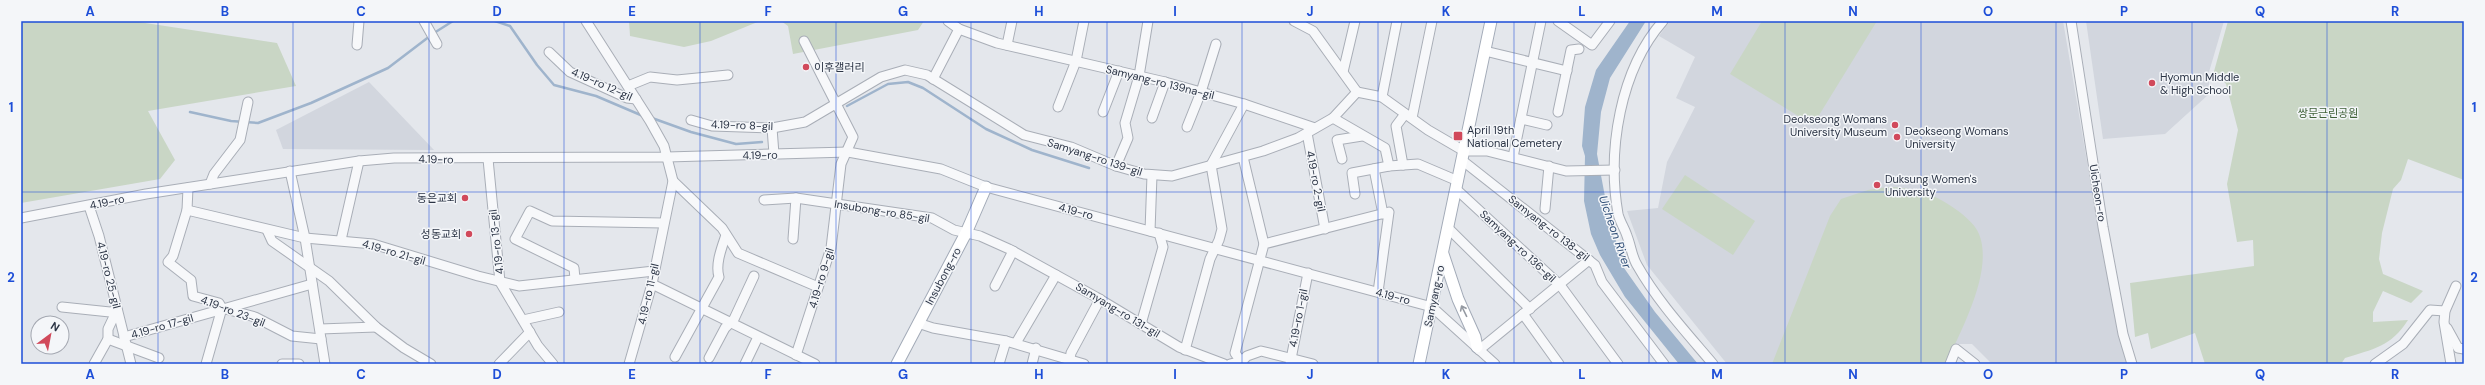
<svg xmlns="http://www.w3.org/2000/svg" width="2485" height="385" viewBox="0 0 2485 385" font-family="'DM Sans','Noto Sans KR',sans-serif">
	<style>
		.built { fill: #d2d6de }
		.green { fill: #c9d6c5 }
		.water { fill: #9fb4cc }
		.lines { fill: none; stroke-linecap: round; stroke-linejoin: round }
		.stream { stroke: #9fb4cc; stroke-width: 2.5 }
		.minor-casing { stroke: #a9aeb7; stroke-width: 11 }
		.major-casing { stroke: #a3abb8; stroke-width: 13 }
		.minor { stroke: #f7f8fa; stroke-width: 9 }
		.major { stroke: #fff; stroke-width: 11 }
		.oneway { stroke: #959aa2 }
		.grid { fill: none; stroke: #1d4ed8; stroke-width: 1; stroke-opacity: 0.55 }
		.poi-dot { fill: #d1495b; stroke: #f4f6f9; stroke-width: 1.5 }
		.labels { text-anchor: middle; stroke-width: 3; stroke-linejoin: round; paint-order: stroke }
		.poi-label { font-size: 11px; fill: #2b3445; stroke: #f4f6f9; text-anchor: start }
		.street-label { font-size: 11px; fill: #2b3445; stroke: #f4f6f9 }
		.park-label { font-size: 11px; fill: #3f6138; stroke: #f4f6f9 }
		.water-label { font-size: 12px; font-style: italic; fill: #34527a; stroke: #f4f6f9 }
		.neatline { fill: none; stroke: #1d4ed8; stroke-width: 1.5 }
		.grid-label { font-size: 13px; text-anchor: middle; font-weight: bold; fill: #1d4ed8 }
	</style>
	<rect width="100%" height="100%" fill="#e4e7ec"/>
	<g class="built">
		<path d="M1670,21H2063L2104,261L2127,364H1992L1972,344H1956L1948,364H1727L1647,265L1627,211L1658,208L1667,162L1695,107L1676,98L1695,57L1659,36Z"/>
		<path d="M2086,21H2224L2209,72V94L2165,134L2103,139Z"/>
		<path d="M369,82L434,150L283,149L276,130Z"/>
	</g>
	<g class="green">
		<path d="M21,21H132L277,43L296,86L148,111L175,160L160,179L21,203Z"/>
		<path d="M629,21H760L711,41L684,47L630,36Z"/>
		<path d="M781,21H924L918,30L793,54L788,26Z"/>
		<path d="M1762,21H1877L1813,125L1730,74Z"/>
		<path d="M2228,21H2464V180L2408,159L2401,180L2393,189L2382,233L2379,259L2383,274L2423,291L2411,303L2383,291L2373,312V322L2408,320C2391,347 2373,349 2345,358L2341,364H2205L2195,333L2151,349L2148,333L2135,337L2130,283L2254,266L2253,240L2237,242L2227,184L2238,130L2226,84L2220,77L2213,75Z"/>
		<path d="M1685,175L1755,221L1733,255L1662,209Z"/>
		<path d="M1888,187C1911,187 1932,193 1951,206C1960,212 1975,223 1979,234C1994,271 1961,330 1946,364H1772L1830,216L1841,199L1868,190Z"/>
	</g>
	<path class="water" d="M1630,21H1646L1610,78L1601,112L1597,154L1609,218L1624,268L1655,312L1698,364H1679L1625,297L1600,255L1591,234L1584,201L1585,156L1582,146L1585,107L1596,70Z"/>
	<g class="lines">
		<g class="stream">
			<path d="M495,21L510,26L537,65L554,85L596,96L643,116"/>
			<path d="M434,33L453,21"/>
			<path d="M847,106L888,84L908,82L923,88L986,129L1032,150L1089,168"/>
			<path d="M190,112L231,121L258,123L311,103L388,68L430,36"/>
			<path d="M652,118L691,132L736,144L762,142"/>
		</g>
		<g class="minor-casing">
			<g id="minor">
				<path d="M424,21L437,44"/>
				<path d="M586,21L650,121L664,146L673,181L652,284L629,364"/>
				<path d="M948,21L959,29L997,43L1165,82L1244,104L1315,128"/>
				<path d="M1294,21L1313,31L1357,92"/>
				<path d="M1558,21L1592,45L1610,21"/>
				<path d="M1663,21C1620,70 1607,150 1618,214C1620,222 1625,229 1627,236C1631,246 1632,257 1637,265C1658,302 1686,332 1713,364"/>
				<path d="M2071,21L2103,227L2123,334L2132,364"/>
				<path d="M357,45L359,21"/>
				<path d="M1007,45L1012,21"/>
				<path d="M1485,51L1567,71"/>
				<path d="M549,52L570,72L627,98L636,99"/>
				<path d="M1343,72L1355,21"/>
				<path d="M933,79L959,29"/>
				<path d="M628,86L650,77L677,80L728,75"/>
				<path d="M1382,97L1397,21"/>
				<path d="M1058,107L1076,61L1084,21"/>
				<path d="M1103,112L1119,71"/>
				<path d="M1558,112L1571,50L1579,49"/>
				<path d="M1152,118L1165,82"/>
				<path d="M1333,118L1385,148L1389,166"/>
				<path d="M1412,118L1432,21"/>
				<path d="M1521,119L1547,125"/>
				<path d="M691,120L712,126L772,128L805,122L881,77L905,70L927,75L1024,135L1071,147L1116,166L1144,174L1172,176L1263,151L1298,138L1333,118L1357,92L1382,97L1428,130L1464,151H1487L1566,171L1615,170"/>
				<path d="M1187,127L1201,92L1216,44"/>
				<path d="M772,128L774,154"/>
				<path d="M1307,133L1325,229"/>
				<path d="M1243,157L1264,244"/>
				<path d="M1513,157L1541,21"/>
				<path d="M488,159L500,282L538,346L553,364"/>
				<path d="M1342,159L1337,140L1362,136"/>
				<path d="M1463,161L1595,265L1602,282L1664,364"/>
				<path d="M1403,165L1396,126L1405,114"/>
				<path d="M1116,166L1128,138L1125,123L1139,76L1148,21"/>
				<path d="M1374,169L1383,214"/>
				<path d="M290,171L305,238L325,364"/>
				<path d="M673,181L722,228L738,253L818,287"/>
				<path d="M210,184L214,174L240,140L248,102"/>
				<path d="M188,188L187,210L173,256L168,262L191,280L193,296L219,303L222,308L255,317L292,336L321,339"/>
				<path d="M1456,189L1560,285L1618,364"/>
				<path d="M1355,194L1352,173L1389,166L1418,164L1458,181"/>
				<path d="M764,200L796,198L932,218L954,230L980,236L1009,249L1096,297L1179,347L1224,364"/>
				<path d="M89,206L99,236L131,364"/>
				<path d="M1545,209L1549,166"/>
				<path d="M187,210L305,238L373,244L478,276L519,286L654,271"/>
				<path d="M21,218L146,194L359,161L394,158L667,157L848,152L941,169L986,187L1432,307L1495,364"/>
				<path d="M1448,228L1530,309"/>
				<path d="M267,230L272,241L329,281L376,327L404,348L431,364"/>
				<path d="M1150,231L1152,175"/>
				<path d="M793,239L796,198"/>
				<path d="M341,240L359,161"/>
				<path d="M575,279L574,268L515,239L530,211L552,221L663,223"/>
				<path d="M652,284L815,364"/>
				<path d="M995,286L1013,251"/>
				<path d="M62,307L110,312L117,310"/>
				<path d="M1523,314L1559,364"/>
				<path d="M523,320L559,312"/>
				<path d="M918,323L933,328L1006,341L1084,364"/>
				<path d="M1141,324L1163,247L1159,233"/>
				<path d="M2447,328L2458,348L2464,349"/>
				<path d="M320,329L376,327"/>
				<path d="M124,337L312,284"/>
				<path d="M108,339L159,358"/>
				<path d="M1016,343L1056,275"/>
				<path d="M1185,350L1210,259L1219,240L1222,229L1211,165L1244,104"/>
				<path d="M1479,350L1589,260"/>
				<path d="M796,355L831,248L841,164L853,137L804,41"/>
				<path d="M675,357L719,277C715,264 722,247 726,235"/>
				<path d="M709,358L725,328L734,319L754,276"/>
				<path d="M94,364L108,339V329L117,310"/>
				<path d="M206,364L222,308"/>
				<path d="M282,364H299"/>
				<path d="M499,364L530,332"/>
				<path d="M745,364L758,337"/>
				<path d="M999,364L1006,341"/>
				<path d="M1032,364L1036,348"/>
				<path d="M1069,364L1071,353L1100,299"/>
				<path d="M1230,364L1242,361L1247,356L1261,351L1313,364"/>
				<path d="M1243,364L1235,353L1264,244L1389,212L1378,292"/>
				<path d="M1290,364L1308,273"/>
				<path d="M1950,364L1956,349L1975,364"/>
				<path d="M2375,364L2403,344L2430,310L2445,311"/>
				<path d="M2451,364L2444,322L2445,311L2456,286"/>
			</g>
		</g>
		<g class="major-casing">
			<g id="major">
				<path d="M1443,254L1458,299L1475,337L1477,347"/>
				<path d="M897,364L966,233L986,187"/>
				<path d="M1419,364L1491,21"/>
			</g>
		</g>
		<use href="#minor" class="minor"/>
		<use href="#major" class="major"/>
	</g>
	<defs><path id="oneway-shaft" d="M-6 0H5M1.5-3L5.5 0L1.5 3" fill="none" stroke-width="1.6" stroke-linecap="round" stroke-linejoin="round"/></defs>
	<use class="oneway" href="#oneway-shaft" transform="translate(1464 311) rotate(-116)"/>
	<path class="grid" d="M158,21V364M293,21V364M429,21V364M564,21V364M700,21V364M836,21V364M971,21V364M1107,21V364M1242,21V364M1378,21V364M1514,21V364M1649,21V364M1785,21V364M1921,21V364M2056,21V364M2192,21V364M2327,21V364M21,192H2464"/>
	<g class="poi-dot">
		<circle cx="806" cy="67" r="4"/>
		<circle cx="2152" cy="83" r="4"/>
		<circle cx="1895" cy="125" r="4"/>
		<rect x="1453" y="131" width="10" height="10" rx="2"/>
		<circle cx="1897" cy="137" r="4"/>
		<circle cx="1877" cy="185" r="4"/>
		<circle cx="465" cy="198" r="4"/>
		<circle cx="469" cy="234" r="4"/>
	</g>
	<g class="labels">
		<g class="poi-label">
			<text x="814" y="71">이후갤러리</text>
			<text x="2160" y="81">Hyomun Middle<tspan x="2160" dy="13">&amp; High School</tspan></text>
			<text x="1887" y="123" text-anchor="end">Deokseong Womans<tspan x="1887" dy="13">University Museum</tspan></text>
			<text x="1467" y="134">April 19th<tspan x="1467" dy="13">National Cemetery</tspan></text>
			<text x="1905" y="135">Deokseong Womans<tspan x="1905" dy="13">University</tspan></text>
			<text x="1885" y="183">Duksung Women's<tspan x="1885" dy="13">University</tspan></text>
			<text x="457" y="202" text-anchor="end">동은교회</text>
			<text x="461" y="238" text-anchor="end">성동교회</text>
		</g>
		<g class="street-label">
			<text transform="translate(1160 82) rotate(14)" y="4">Samyang-ro 139na-gil</text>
			<text transform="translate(602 84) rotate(24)" y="4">4.19-ro 12-gil</text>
			<text transform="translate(742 125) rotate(2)" y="4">4.19-ro 8-gil</text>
			<text transform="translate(760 155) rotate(-1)" y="4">4.19-ro</text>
			<text transform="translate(1095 157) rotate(18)" y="4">Samyang-ro 139-gil</text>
			<text transform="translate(436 159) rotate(1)" y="4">4.19-ro</text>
			<text transform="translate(1316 181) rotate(79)" y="4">4.19-ro 2-gil</text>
			<text transform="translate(2098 193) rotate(81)" y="4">Uicheon-ro</text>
			<text transform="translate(107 202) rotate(-12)" y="4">4.19-ro</text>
			<text transform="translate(882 211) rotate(9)" y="4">Insubong-ro 85-gil</text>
			<text transform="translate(1076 211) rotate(15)" y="4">4.19-ro</text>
			<text transform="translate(1549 228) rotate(38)" y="4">Samyang-ro 138-gil</text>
			<text transform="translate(496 242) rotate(-96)" y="4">4.19-ro 13-gil</text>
			<text transform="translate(1518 246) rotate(43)" y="4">Samyang-ro 136-gil</text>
			<text transform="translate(394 252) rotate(16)" y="4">4.19-ro 21-gil</text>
			<text transform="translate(109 275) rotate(76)" y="4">4.19-ro 25-gil</text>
			<text transform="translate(943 276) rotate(-62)" y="4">Insubong-ro</text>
			<text transform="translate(821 278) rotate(-73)" y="4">4.19-ro 9-gil</text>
			<text transform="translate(648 294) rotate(-77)" y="4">4.19-ro 11-gil</text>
			<text transform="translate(1393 296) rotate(15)" y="4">4.19-ro</text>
			<text transform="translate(1434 296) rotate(-78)" y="4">Samyang-ro</text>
			<text transform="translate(1118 310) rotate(31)" y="4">Samyang-ro 131-gil</text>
			<text transform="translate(233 311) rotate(21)" y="4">4.19-ro 23-gil</text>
			<text transform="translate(1298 318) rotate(-79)" y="4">4.19-ro 1-gil</text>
			<text transform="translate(162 326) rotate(-16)" y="4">4.19-ro 17-gil</text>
		</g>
		<g class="park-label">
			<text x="2328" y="117">쌍문근린공원</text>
		</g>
		<g class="water-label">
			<text transform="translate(1615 232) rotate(71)" y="4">Uicheon River</text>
		</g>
	</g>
	<rect width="2485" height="385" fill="none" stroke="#f4f6f9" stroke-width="44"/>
	<g transform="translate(50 335) rotate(32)"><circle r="19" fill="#f4f6f9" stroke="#a4a8b1"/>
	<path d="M0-3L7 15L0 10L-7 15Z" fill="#d1495b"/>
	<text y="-6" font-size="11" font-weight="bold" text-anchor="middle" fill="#2b3445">N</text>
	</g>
	<rect x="22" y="22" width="2441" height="341" class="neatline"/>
	<g class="grid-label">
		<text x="90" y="16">A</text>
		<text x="225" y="16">B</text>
		<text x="361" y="16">C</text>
		<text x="497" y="16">D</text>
		<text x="632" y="16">E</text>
		<text x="768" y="16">F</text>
		<text x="903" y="16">G</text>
		<text x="1039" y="16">H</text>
		<text x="1175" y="16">I</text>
		<text x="1310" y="16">J</text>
		<text x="1446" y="16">K</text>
		<text x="1582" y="16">L</text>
		<text x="1717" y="16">M</text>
		<text x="1853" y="16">N</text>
		<text x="1988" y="16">O</text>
		<text x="2124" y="16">P</text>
		<text x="2260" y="16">Q</text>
		<text x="2395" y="16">R</text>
		<text x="11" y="112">1</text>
		<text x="2474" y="112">1</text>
		<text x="11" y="282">2</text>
		<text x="2474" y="282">2</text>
		<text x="90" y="379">A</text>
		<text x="225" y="379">B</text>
		<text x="361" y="379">C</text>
		<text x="497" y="379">D</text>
		<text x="632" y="379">E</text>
		<text x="768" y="379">F</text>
		<text x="903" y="379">G</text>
		<text x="1039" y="379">H</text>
		<text x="1175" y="379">I</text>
		<text x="1310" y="379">J</text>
		<text x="1446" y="379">K</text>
		<text x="1582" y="379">L</text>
		<text x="1717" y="379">M</text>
		<text x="1853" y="379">N</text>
		<text x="1988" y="379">O</text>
		<text x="2124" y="379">P</text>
		<text x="2260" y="379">Q</text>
		<text x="2395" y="379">R</text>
	</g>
</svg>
